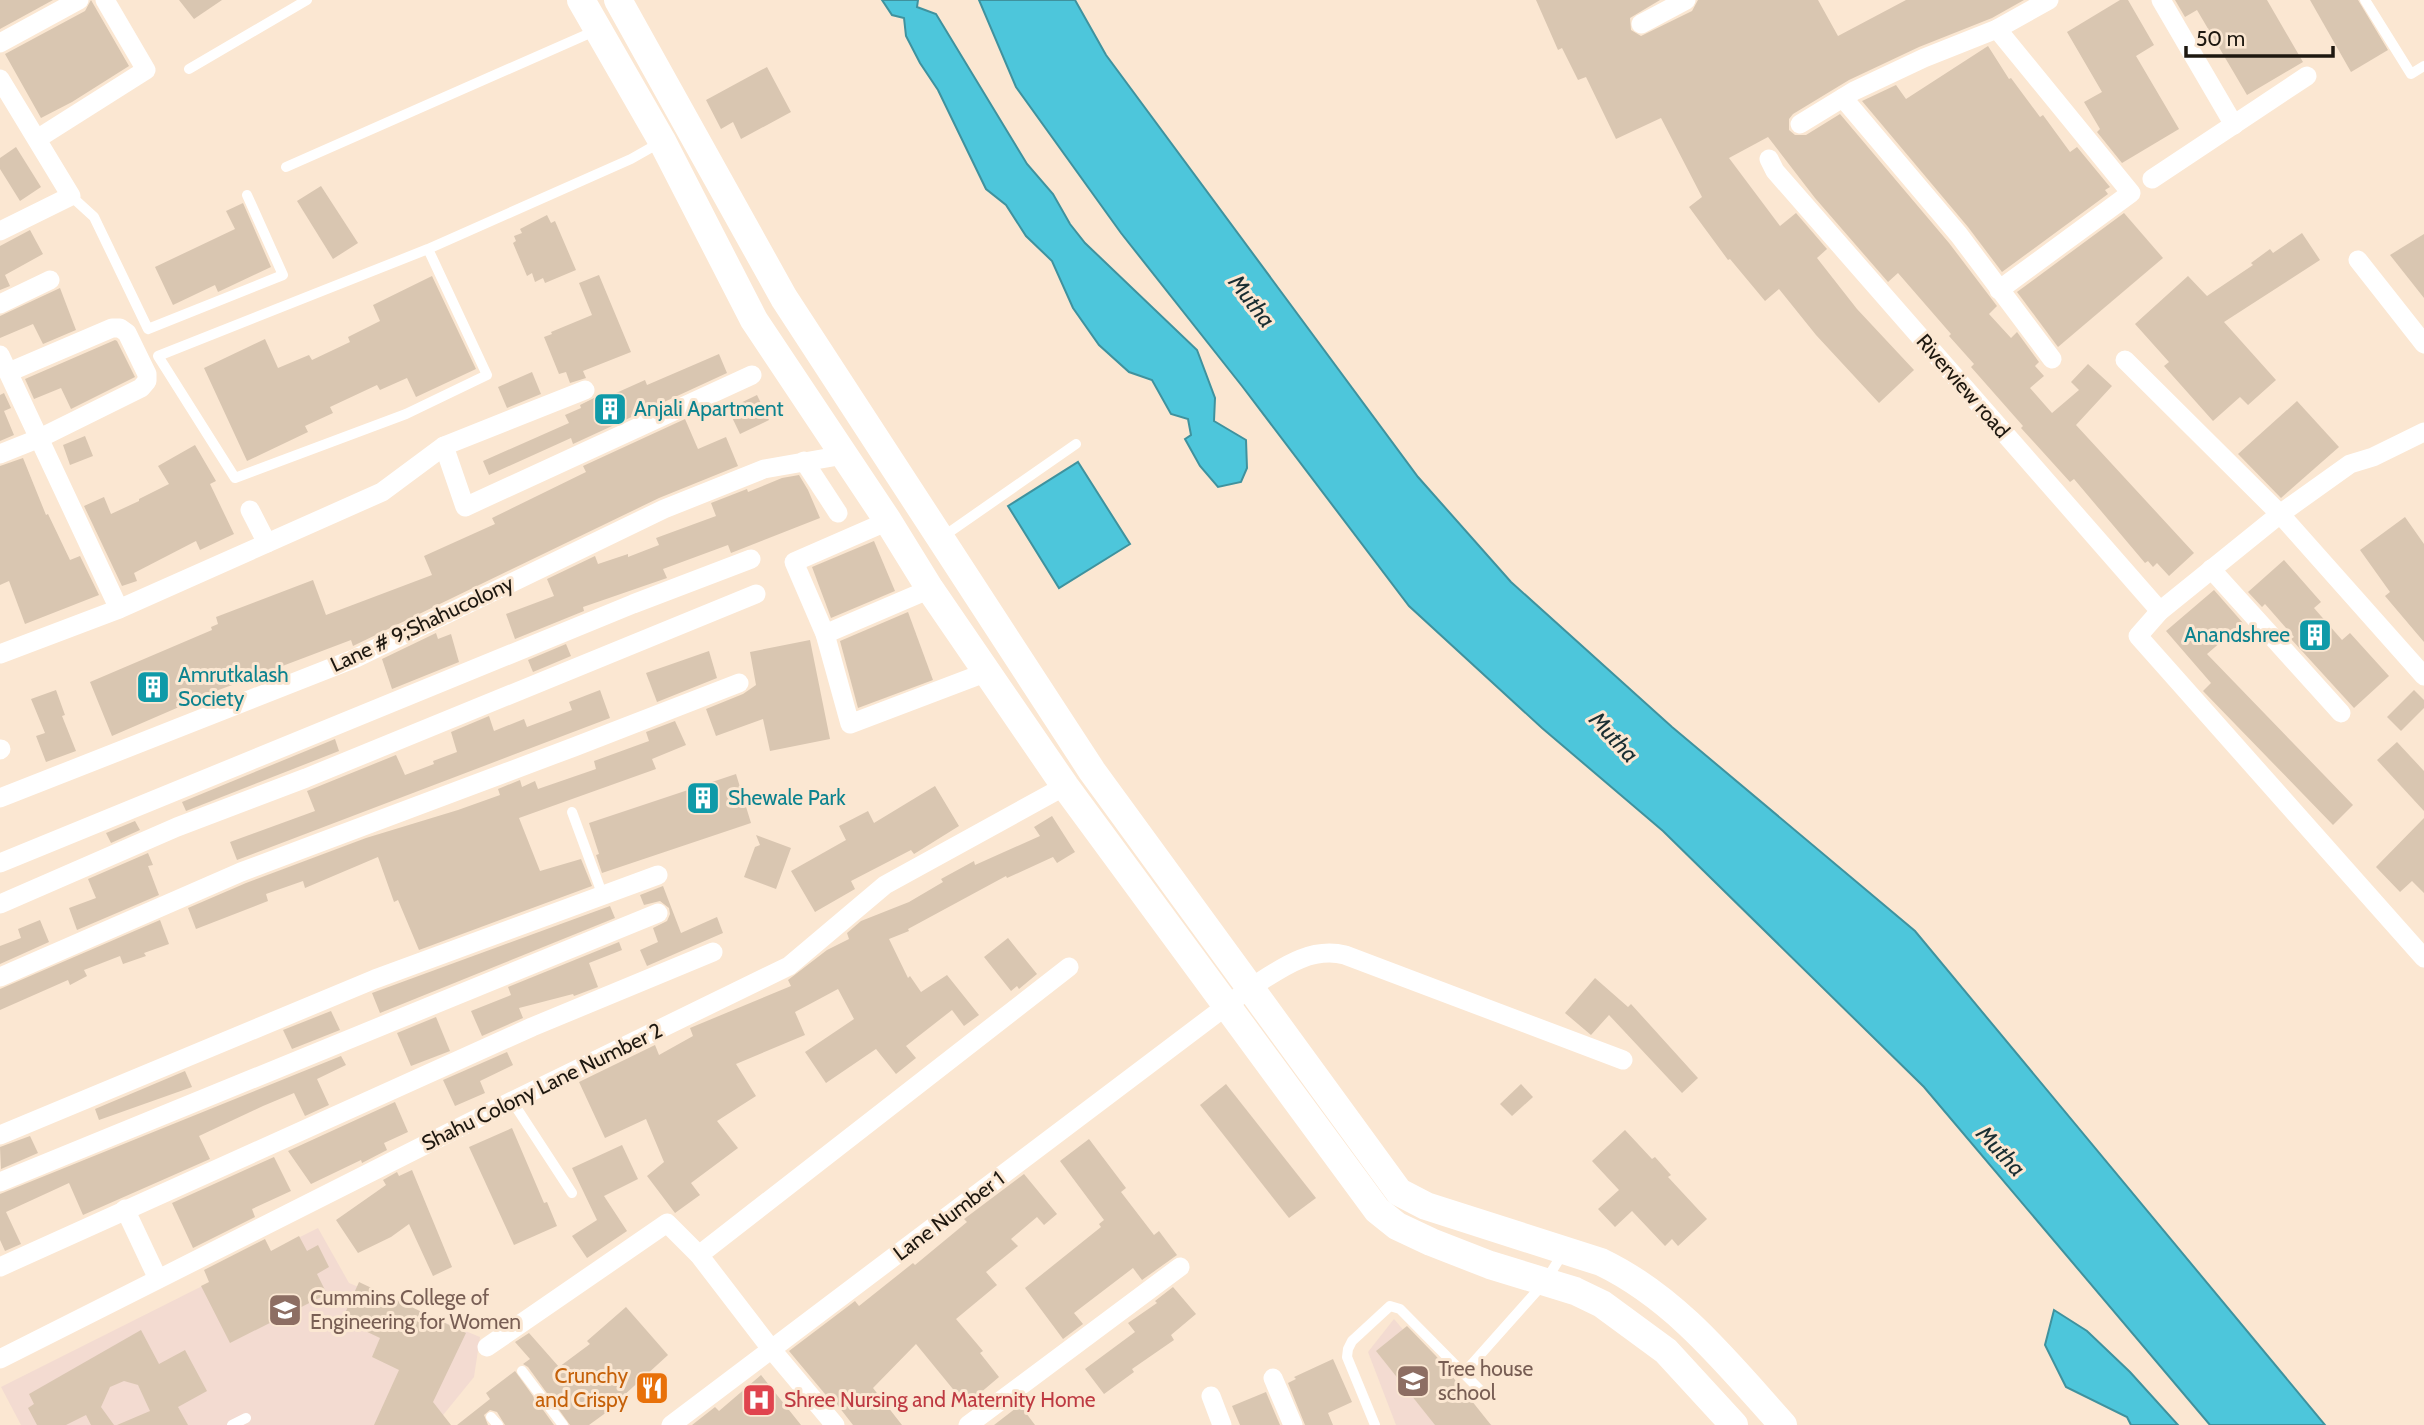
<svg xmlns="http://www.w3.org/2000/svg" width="2424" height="1425" viewBox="0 0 2424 1425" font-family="Cabin,sans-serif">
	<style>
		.education { fill: #f3dbd1 }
		.water { fill: #4dc6db; stroke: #3f929e; stroke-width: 2 }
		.building { fill: #d9c6b1 }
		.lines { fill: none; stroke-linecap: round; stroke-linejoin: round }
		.lane { stroke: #fff; stroke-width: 10 }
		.street { stroke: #fff; stroke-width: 19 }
		.secondary { stroke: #fff; stroke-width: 28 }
		.labels { text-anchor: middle; stroke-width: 6; stroke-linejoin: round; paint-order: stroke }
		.street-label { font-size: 21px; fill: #1e1810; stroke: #fbe7d2 }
		.culture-label { font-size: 21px; fill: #0d838f; stroke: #fbe7d2; text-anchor: start }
		.education-label { font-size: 21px; fill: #785e54; stroke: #fbe7d2; text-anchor: start }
		.food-label { font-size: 21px; fill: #c56008; stroke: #fbe7d2; text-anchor: end }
		.health-label { font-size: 21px; fill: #be3a42; stroke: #fbe7d2; text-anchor: start }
		.water-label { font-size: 23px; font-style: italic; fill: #192e32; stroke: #fbe7d2 }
	</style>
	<rect width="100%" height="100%" fill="#fbe7d2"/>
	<g class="education">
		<path d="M318,1228L349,1283L480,1337L474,1377L435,1425H21L1,1387Z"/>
		<path d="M1394,1319L1470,1409L1492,1425H1396L1368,1352Z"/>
	</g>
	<g class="water">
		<path d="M882,0H918L917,7L936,14L1027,164L1053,194L1070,224L1085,243L1197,350L1215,398L1214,421L1246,440L1247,468L1241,482L1218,487L1200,466L1185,439L1191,435L1188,419L1171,414L1152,380L1129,372L1099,345L1073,308L1052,261L1026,236L1006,205L986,189L938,90L920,63L906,36L904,18L892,15Z"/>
		<path d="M979,0H1075L1106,55L1418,477L1511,582L1672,727L1915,931L2325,1425H2210L1924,1087L1663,831L1542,728L1409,606L1242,386L1121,233L1016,87Z"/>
		<path d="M1078,462L1130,544L1059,588L1008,506Z"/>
		<path d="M2054,1310L2087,1331L2130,1372L2178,1425H2131L2127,1417L2066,1387L2045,1345Z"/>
	</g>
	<g class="building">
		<path d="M0,0H53L0,29Z"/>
		<path d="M91,0L129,66L72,102L41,118L5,54L85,11Z"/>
		<path d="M179,0H222L194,19Z"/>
		<path d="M1536,0H1660L1630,18L1631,30L1641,36L1692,11L1698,0H1818L1838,36L1906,0H2024L1992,18L1919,47L1849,80L1793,114L1789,119V130L1795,135H1806L1840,114L1949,243L1997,306L1989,314L2011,338L2017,332L2039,362L2035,366L2044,376L2030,388L2052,413L2079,390L2071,382L2088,364L2112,386L2076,425L2194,553L2169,576L2157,563L2153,567L2148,561L2145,563L2074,479L2070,482L2021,428L2023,426L1971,367L1974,364L1949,336L1951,334L1898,273L1888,282L1815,198L1768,137L1729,158L1780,226L1796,213L1827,249L1817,258L1857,309L1914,370L1879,403L1816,335L1779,289L1765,301L1730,259L1728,260L1689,207L1702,197L1661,118L1616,139L1586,77L1578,80L1562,48L1558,50Z"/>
		<path d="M2120,0H2128L2154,45L2136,56L2179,129L2122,163L2097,132L2100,129L2084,102L2102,92L2067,32Z"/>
		<path d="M2175,0H2267L2303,62L2247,95L2197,10L2185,17Z"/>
		<path d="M2310,0H2358L2388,50L2351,72Z"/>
		<path d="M1988,46L2009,79L2011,78L2040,117L2043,115L2070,152L2077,147L2110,187L2105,190L2108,194L2002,272L1968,227L1862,101L1896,85L1906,99Z"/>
		<path d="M767,67L791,112L741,139L733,122L721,129L706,100Z"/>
		<path d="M16,147L41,187L20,201L0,169V158Z"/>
		<path d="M321,186L358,243L333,259L297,201Z"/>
		<path d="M243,203L271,267L218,292L215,285L173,305L155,267L235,229L226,211Z"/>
		<path d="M2124,213L2163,258L2058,347L2017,292Z"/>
		<path d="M547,215L551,223L555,221L576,270L545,283L543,278L535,282L532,273L527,276L513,243L516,241L514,236L522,233L520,229Z"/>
		<path d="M30,230L43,254L5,275L10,286L0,290V246Z"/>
		<path d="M2302,233L2320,260L2224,322L2276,380L2248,405L2240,397L2213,421L2164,366L2169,362L2135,324L2188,276L2207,296L2253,265L2251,263L2270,249L2273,253Z"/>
		<path d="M2424,234V298L2390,255Z"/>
		<path d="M599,275L631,352L583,371L586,378L570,383L566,372L559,374L544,337L552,334L551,332L592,315L579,283Z"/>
		<path d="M432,276L476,369L416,397L407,378L380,390L377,385L330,407L333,413L305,426L308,432L247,461L204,368L265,339L278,368L309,355L312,360L350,342L348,337L380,321L373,305Z"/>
		<path d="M60,288L76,330L43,344L33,324L0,338V316Z"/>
		<path d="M115,340L117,341L135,377L71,409L61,388L34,399L25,379Z"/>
		<path d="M719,354L727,373L573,444L571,438L489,475L483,461L569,423L565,415L581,408L580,405L594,398L596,402L645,380L647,385Z"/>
		<path d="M532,372L541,394L507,408L498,387Z"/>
		<path d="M4,393L11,408L4,411L14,435L0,441V395Z"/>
		<path d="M757,395L769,420L740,434L728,409Z"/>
		<path d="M2297,401L2339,447L2281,498L2238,454Z"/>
		<path d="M685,419L698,449L726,437L738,466L659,498L353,646L351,640L216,691L112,736L90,682L212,630L211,627L218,624L216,617L313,580L326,615L432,575L424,556L495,524L492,518L586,472L583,466Z"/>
		<path d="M85,436L93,456L70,465L63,445Z"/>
		<path d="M195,445L216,481L210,484L234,534L200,550L196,541L134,573L137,581L122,586L84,506L104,497L111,514L139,501V499L169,484L158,466Z"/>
		<path d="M23,458L46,515L48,514L70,560L80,556L99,595L25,624L9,581L0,585V466Z"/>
		<path d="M799,475L808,490L820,518L731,553L728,545L663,569L667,578L583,607L584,611L515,639L506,614L554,596L547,579L595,556L598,564L628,554V557L659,545L656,538L716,516L711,503L747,489L748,492L782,478Z"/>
		<path d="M2405,517L2424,544V642L2385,596L2390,592L2360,550Z"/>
		<path d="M874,541L895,591L831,618L812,567Z"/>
		<path d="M2284,560L2321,602L2314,608L2342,640L2350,633L2389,676L2354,708L2291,639L2294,637L2265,604L2262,607L2248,592Z"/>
		<path d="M2214,590L2243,623L2207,654L2353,805L2333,825L2203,691L2211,683L2166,631Z"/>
		<path d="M908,612L933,680L858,708L840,641Z"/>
		<path d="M436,633L438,639L451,634L459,662L392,689L382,659Z"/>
		<path d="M810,640L830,739L770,751L763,719L716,736L706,709L743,694L756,685L750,652Z"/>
		<path d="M566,644L571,656L533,672L528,660Z"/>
		<path d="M709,651L717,678L657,702L646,673Z"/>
		<path d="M56,690L65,715L62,716L76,751L46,762L36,736L45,733L31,699Z"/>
		<path d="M600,690L610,718L237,860L230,842L315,811L307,791L396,755L405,775L434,764L433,761L457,752L451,732L489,716L494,731L524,719L527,727L572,710L569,702Z"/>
		<path d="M2414,690L2424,700V708L2401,731L2387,717Z"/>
		<path d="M675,721L686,745L652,759L656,769L519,818L540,871L581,859L592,886L419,950L398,900L394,902L378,857L305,888L303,881L266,894L268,901L196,929L188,908L246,883L366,838L458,810L500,795L498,789L520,780L522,787L535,781L538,789L596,769L594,761L649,741L646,732Z"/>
		<path d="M335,739L339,751L186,811L182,802Z"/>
		<path d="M2397,742L2424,771V811L2377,760Z"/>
		<path d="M736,774L751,823L602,873L596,855L599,854L589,823Z"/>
		<path d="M935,786L959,826L914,854L911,850L851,881L855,889L815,912L791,871L846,840L839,826L868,811L874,823Z"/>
		<path d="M1052,816L1075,852L1057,863L1053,857L1007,878L1006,876L908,929L909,931L889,939L908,978L910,976L921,992L947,975L979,1015L964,1026L952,1010L906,1046L916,1058L896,1074L876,1049L826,1083L805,1052L854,1019L838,989L795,1012L805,1035L736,1064L756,1096L717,1121L738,1148L691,1183L700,1195L675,1213L647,1176L664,1162L646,1119L605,1138L579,1082L655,1045L659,1055L693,1036L690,1028L791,986L788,980L827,950L849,939L847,933L861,921L909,902L943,882L941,879L974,861L975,865L1040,836L1034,827Z"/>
		<path d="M2424,818V893L2412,881L2400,892L2376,867Z"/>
		<path d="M135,821L140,830L111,843L106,833Z"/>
		<path d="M756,835L791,848L776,889L744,877L755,847L760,845Z"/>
		<path d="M148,853L153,865L148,866L159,895L77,930L69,908L96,898L88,879Z"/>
		<path d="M663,886L681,933L717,917L723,933L647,966L640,950L658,942L653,928L667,921L670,914L669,908L660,901L644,905L640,895Z"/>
		<path d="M610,906L615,918L380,1013L372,993Z"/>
		<path d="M40,920L49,942L0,964V946L21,938L18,929Z"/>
		<path d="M160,920L169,944L144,953L146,956L123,964L120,956L84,970L87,976L70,985L68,980L0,1010V989Z"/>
		<path d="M1008,938L1037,974L1019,989L1017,986L1011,991L984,957Z"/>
		<path d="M619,942L622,950L589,963L598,987L574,996L573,994L519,1008L523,1018L482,1036L471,1011L511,995L508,987Z"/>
		<path d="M1595,978L1628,1007L1631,1004L1698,1078L1682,1093L1609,1015L1591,1035L1565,1013Z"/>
		<path d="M331,1011L340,1030L292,1049L283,1030Z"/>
		<path d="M436,1017L450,1051L411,1066L397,1033Z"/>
		<path d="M507,1052L513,1065L480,1081L485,1093L455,1106L443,1080Z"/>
		<path d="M341,1056L346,1065L317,1079L329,1105L305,1116L294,1093L263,1106L199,1136L210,1159L83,1215L69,1183L6,1212L21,1244L5,1251L0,1240V1194Z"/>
		<path d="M185,1071L192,1087L99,1120L95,1109Z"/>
		<path d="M1226,1084L1316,1198L1289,1218L1200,1105Z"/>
		<path d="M1521,1084L1533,1097L1512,1116L1500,1104Z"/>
		<path d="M395,1102L408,1132L384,1143L387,1150L362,1163L361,1160L311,1184L288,1151Z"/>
		<path d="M512,1128L544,1203L547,1202L557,1226L514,1245L469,1147Z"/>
		<path d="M1625,1130L1652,1159L1655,1157L1671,1175L1668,1177L1707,1219L1678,1246L1672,1239L1665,1246L1632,1211L1615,1227L1598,1209L1619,1190L1592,1161Z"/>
		<path d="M30,1136L38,1153L1,1169L0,1147Z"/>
		<path d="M1089,1139L1126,1188L1121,1192L1154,1235L1159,1231L1177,1255L1142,1280L1133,1268L1074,1313L1083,1324L1063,1339L1025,1288L1101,1227L1099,1224L1104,1220L1060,1161Z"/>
		<path d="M622,1145L638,1179L604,1196L627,1231L587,1258L572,1236L597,1220L572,1168Z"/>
		<path d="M274,1157L291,1191L252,1209L255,1217L193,1248L172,1203Z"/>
		<path d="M412,1170L452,1267L433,1276L409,1224L391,1237L358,1253L336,1220L386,1185L383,1180L397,1172L399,1176Z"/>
		<path d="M1024,1174L1057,1214L1044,1225L1037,1217L1011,1239L1018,1246L986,1272L997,1285L956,1319L983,1351L980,1353L999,1377L966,1405L916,1344L873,1388L902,1425H853L832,1398L830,1400L789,1351L855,1301L859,1306L913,1263L915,1265L967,1222L964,1219Z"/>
		<path d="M299,1236L307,1251L318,1245L329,1267L317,1274L327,1294L230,1343L201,1286L209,1282L204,1270L265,1239L271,1251Z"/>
		<path d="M359,1282L466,1333L433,1402L451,1425H374L399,1370L372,1357L380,1338L342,1320Z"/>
		<path d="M1173,1287L1196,1314L1171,1335L1174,1340L1132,1369L1134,1372L1104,1394L1085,1369L1135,1332L1128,1323L1157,1303L1155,1301Z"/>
		<path d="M626,1307L668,1355L610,1408L611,1409L589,1425H570L528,1367L523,1364L530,1359L515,1342L529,1333L559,1367L590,1344L587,1341Z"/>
		<path d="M1407,1326L1436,1356L1491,1425H1435L1376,1351Z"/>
		<path d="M141,1330L159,1364L185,1350L207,1391L178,1407L188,1425H117L150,1411L138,1385L124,1381L110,1387L101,1407L114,1425H91L86,1415L66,1425H37L28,1408L34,1404L29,1394Z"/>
		<path d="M1333,1359L1352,1402L1328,1413L1333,1425H1305L1288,1383L1296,1379L1294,1377Z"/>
		<path d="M515,1371L554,1425H505L497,1412L490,1410L484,1415L488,1425H457L490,1399L486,1393Z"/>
		<path d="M761,1375L801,1425H692L715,1407L719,1411Z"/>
		<path d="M1266,1392L1280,1425H1240L1232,1406Z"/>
		<path d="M1020,1405L1035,1425H994Z"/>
	</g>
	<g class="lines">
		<g class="lane">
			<path d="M2365,0L2411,74L2424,66"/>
			<path d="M189,69L307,0"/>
			<path d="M286,167L597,30"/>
			<path d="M71,196L94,217L148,329L283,275L247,195"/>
			<path d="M428,249L487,375L406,414L235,478L158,356L428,249L631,159L661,142"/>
			<path d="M941,538L1076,444"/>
			<path d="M572,812L603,896"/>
			<path d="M512,1101L572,1193"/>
			<path d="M522,1371L563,1425"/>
			<path d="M1463,1374L1545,1282L1563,1253"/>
			<path d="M491,1417L498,1425"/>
			<path d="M232,1425L246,1418"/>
			<path d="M1375,1425L1347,1357L1348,1349L1352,1341L1390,1306L1400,1309L1485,1395"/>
		</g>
		<g class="street">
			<path d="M2161,0L2234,125"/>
			<path d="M1641,24L1686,0"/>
			<path d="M1997,29L2131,193L1999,290"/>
			<path d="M0,43L79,0"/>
			<path d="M0,79L71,196L0,231"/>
			<path d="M1843,98L1959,235L2052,359"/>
			<path d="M1800,124L1854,91L1924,58L1997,29L2049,0"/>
			<path d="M37,139L146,70L105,0"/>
			<path d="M1769,159L1775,171L2160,611"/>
			<path d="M2152,179L2307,76"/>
			<path d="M2358,260L2424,344"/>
			<path d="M0,304L50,280"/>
			<path d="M0,355L119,609"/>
			<path d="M2125,360L2280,514L2424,676"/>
			<path d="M2424,432L2373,457L2350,464L2280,514L2160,611L2138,636L2424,958"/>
			<path d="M444,446L465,507L752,375"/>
			<path d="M0,454L40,438L141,388L147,381V374L127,333L120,328H112L9,372"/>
			<path d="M804,461L838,513"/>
			<path d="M250,510L267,543"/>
			<path d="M888,521L794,562L825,634L850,724L987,672"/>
			<path d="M2211,569L2341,713"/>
			<path d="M825,634L930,589"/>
			<path d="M0,654L119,609L382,492L444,446L585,390"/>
			<path d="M0,750L1,749"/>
			<path d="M0,798L356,658L664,509L764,469L844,455"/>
			<path d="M0,863L633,604L751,559"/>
			<path d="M0,904L177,827L306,778L756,594"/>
			<path d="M0,977L241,872L574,747L739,683"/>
			<path d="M0,1135L375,979L658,875"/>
			<path d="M0,1182L658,913"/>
			<path d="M125,1209L158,1279"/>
			<path d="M699,1255L1069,967"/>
			<path d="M0,1267L532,1027L713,952"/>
			<path d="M487,1347L667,1223L699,1255L772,1350L835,1425"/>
			<path d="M0,1359L512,1101L789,966L885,885L1065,786"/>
			<path d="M1273,1378L1293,1425"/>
			<path d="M1211,1396L1222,1425"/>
			<path d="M671,1425L1250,988C1279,970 1309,946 1345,955L1623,1060"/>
			<path d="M968,1425L1180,1267"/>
		</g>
		<g class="secondary">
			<path d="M581,0L662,141L754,320L888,521L930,589L1065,786L1377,1210L1397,1226L1431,1242L1490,1265L1575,1291L1602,1304L1666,1351L1734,1425"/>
			<path d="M618,0L784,298L1092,771L1399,1192L1426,1206L1601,1262C1676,1298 1728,1364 1783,1425"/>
		</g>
	</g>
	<defs>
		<g id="building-square" transform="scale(1.75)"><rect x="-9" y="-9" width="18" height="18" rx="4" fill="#0f9aa8" stroke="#fbe7d2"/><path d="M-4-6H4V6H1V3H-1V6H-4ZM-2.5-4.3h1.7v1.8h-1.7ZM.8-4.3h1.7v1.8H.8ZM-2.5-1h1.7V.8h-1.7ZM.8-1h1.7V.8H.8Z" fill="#fff"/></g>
		<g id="school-square" transform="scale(1.75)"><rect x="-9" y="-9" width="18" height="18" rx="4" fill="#8d6e63" stroke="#fbe7d2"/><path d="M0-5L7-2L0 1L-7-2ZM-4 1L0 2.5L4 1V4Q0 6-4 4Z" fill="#fff"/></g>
		<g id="restaurant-square" transform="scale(1.75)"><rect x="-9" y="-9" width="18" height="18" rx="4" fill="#e8710a" stroke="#fbe7d2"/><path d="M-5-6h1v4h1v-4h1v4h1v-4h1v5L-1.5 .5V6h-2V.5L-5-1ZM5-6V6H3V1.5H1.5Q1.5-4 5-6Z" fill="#fff"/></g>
		<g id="hospital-square" transform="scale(1.75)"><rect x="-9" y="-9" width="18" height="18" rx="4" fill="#e0444e" stroke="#fbe7d2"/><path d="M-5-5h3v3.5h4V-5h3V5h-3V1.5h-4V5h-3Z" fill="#fff"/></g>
	</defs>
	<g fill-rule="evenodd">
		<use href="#building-square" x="610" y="409"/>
		<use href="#building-square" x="2315" y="635"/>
		<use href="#building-square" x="153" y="687"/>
		<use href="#building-square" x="703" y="798"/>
		<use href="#school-square" x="285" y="1310"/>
		<use href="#school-square" x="1413" y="1381"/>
		<use href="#restaurant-square" x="652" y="1388"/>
		<use href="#hospital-square" x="759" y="1400"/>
	</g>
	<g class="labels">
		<g class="street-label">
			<text transform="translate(1963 386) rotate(49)" y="7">Riverview road</text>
			<text transform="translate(422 624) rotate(-25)" y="7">Lane # 9;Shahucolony</text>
			<text transform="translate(542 1087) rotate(-26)" y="7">Shahu Colony Lane Number 2</text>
			<text transform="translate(949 1216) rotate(-37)" y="7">Lane Number 1</text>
		</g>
		<g class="culture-label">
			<text x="634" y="416">Anjali Apartment</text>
			<text x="2290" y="642" text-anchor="end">Anandshree</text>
			<text x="178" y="682">Amrutkalash<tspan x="178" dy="24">Society</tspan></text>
			<text x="728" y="805">Shewale Park</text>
		</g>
		<g class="education-label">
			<text x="310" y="1305">Cummins College of<tspan x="310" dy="24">Engineering for Women</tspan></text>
			<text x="1438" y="1376">Tree house<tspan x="1438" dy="24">school</tspan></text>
		</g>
		<g class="food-label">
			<text x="628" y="1383">Crunchy<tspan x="628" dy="24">and Crispy</tspan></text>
		</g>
		<g class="health-label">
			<text x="784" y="1407">Shree Nursing and Maternity Home</text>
		</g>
		<g class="water-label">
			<text transform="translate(1252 301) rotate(52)" y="8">Mutha</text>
			<text transform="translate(1614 737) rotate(47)" y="8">Mutha</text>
			<text transform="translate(2001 1151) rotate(47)" y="8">Mutha</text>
		</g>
	</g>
	<path d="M2186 46v10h147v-10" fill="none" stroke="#1e1810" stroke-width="3.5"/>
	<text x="2196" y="46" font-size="21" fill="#1e1810" stroke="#fbe7d2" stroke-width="5" paint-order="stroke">50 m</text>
</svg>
